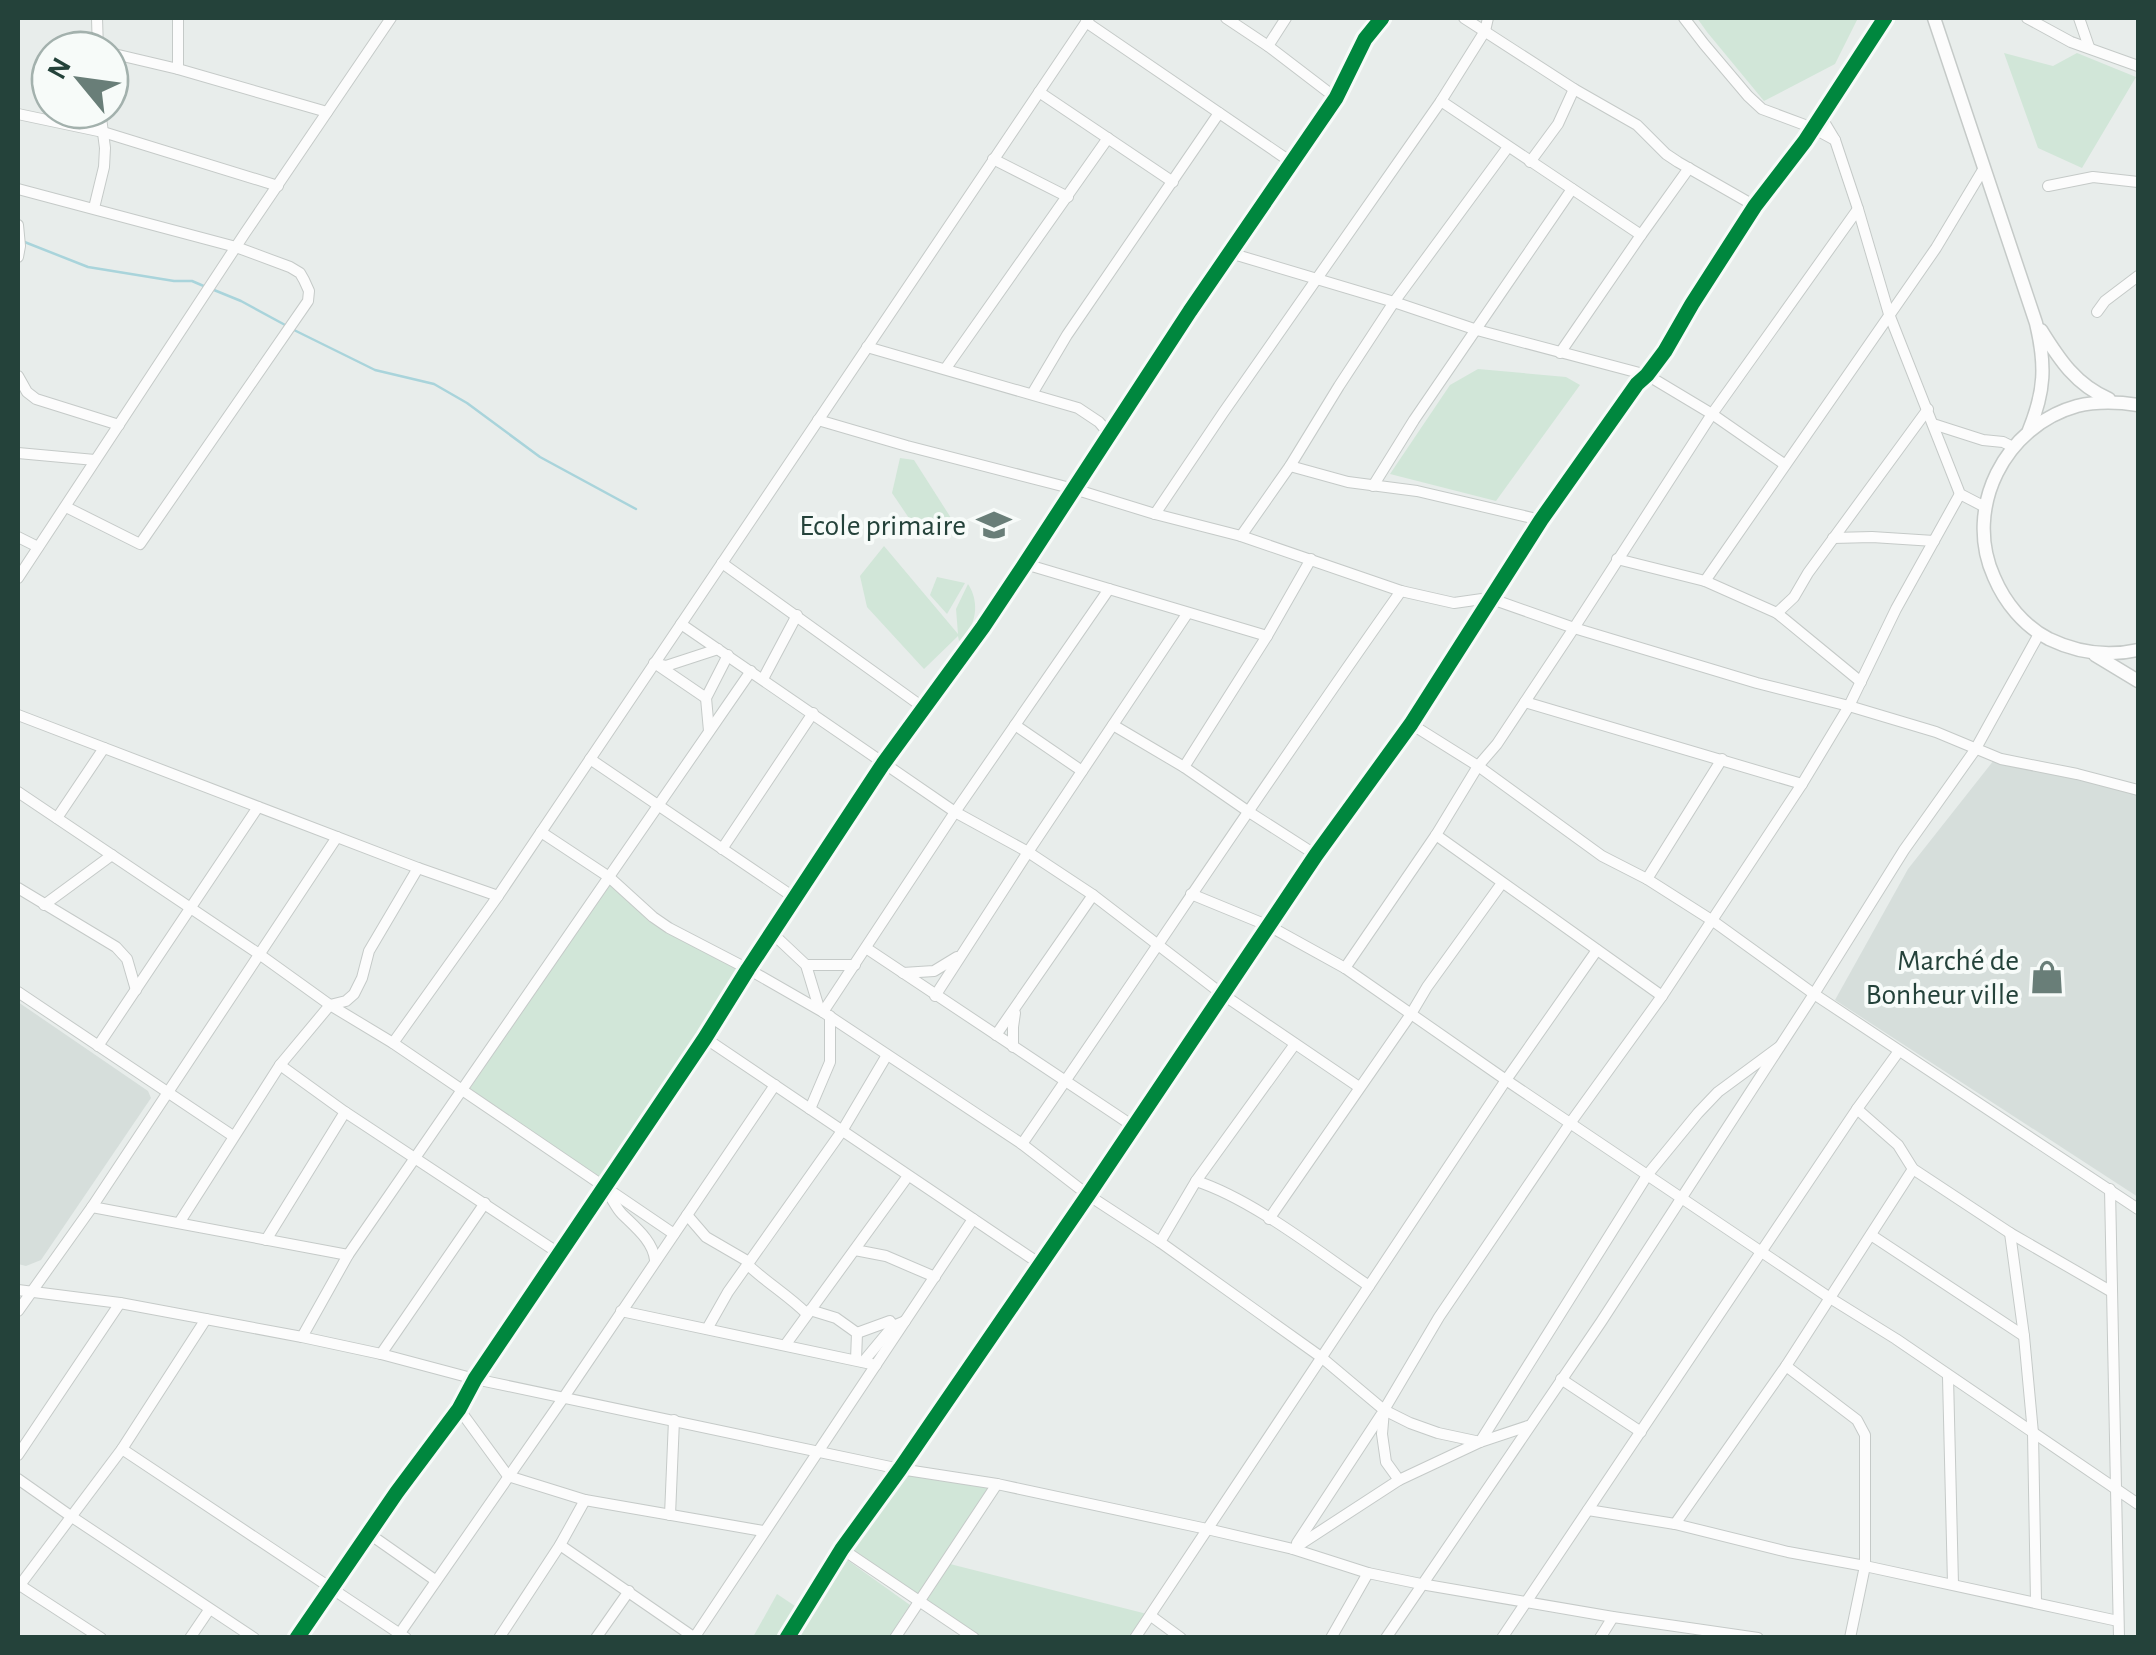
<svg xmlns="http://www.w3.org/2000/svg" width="2156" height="1655" viewBox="0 0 2156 1655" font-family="'Alegreya Sans',sans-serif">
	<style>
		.built { fill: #d6dedb }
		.green { fill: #d1e6d8 }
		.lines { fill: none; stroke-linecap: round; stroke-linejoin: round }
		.stream { stroke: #a9d4db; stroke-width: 2.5 }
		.minor-casing { stroke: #c5cac8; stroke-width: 12 }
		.tertiary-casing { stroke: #c5cac8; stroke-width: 15 }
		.minor { stroke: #fcfcfc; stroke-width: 10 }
		.tertiary { stroke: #fcfcfc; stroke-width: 12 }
		.cycleway-casing { stroke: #f7fbf9; stroke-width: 21 }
		.cycleway { stroke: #00873e; stroke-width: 15 }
		.labels { text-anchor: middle; stroke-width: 8; stroke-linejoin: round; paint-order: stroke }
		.poi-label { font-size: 30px; fill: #24423a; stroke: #f7fbf9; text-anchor: end }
	</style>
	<rect width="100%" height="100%" fill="#e8edeb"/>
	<g class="built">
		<path d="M1994,760L2138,792V1197L1835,1000L1908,869Z"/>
		<path d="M18,1002L148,1091L151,1098L41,1260L26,1266L18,1264Z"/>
	</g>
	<g class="green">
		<path d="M1697,18H1858L1835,64L1764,101L1707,32Z"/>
		<path d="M2004,53L2053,66L2077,53L2136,77L2082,168L2038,148Z"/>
		<path d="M1478,369L1566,377L1580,385L1496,501L1390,474L1450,385Z"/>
		<path d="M900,458L914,460L951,518L949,528L915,527L892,493Z"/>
		<path d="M884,546L958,634L956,609L968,584C980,602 977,627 959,641L958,636L924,669L867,607L860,576Z"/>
		<path d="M937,577L965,583L947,614L930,595Z"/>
		<path d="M609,883L742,970L604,1184L469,1090Z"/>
		<path d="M902,1474L989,1488L917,1597L848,1549Z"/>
		<path d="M843,1557L910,1605L889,1637L792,1638Z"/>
		<path d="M950,1564L1147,1614L1128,1637H979L925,1602Z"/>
		<path d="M777,1594L798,1608L781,1637H753Z"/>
	</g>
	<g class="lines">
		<g class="stream">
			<path d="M22,241L88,267L174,281H192L206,287"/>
			<path d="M214,290L241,301L287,326"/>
			<path d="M294,330L375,370L434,384L467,403L540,457L636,509"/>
		</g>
		<g class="minor-casing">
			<g id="minor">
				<path d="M97,18L98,50"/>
				<path d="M178,18V69"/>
				<path d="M1226,18L1268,46L1336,98"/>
				<path d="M1464,18L1574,89L1637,125L1666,154L1678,162L1755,206"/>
				<path d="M1684,18L1704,44L1748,96L1762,109L1813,128L1835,140"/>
				<path d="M2027,18L2071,42L2138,66"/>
				<path d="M2079,18L2089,47"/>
				<path d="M1086,22L1291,162"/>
				<path d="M1268,46L1286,18"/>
				<path d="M110,53L178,69L327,112"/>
				<path d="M1039,92L1173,182"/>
				<path d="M1441,101L1641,235"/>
				<path d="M18,114L103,132L278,186"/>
				<path d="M1820,115L1835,140L1858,209L1889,314L1960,494L1985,507"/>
				<path d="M993,159L1068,197"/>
				<path d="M1530,162L1558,124L1574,89"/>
				<path d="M2048,186L2093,177L2138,182"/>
				<path d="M18,189L236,247L290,267L300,273L304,280L309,291L308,301L140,544L66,507"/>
				<path d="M94,208L104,167L105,148L100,110"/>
				<path d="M18,225L20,246L18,257"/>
				<path d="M1230,253L1394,302L1477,330L1647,375L1712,414L1784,464"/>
				<path d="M2097,312L2105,301L2138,276"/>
				<path d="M867,347L1078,408L1099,422L1110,435"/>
				<path d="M1560,353L1641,235L1689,168"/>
				<path d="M946,368L1108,138"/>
				<path d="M18,376L27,392L36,399L119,425"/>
				<path d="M1032,394L1067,335L1219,113"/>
				<path d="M818,420L907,446L1074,489L1155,514L1241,536L1401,591L1454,603L1489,598L1574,628L1757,683L1849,706L1936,732L2001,759L2077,774L2138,790"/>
				<path d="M1933,424L1983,440L2003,442L2013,447"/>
				<path d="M18,453L95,460"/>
				<path d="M1290,466L1348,482L1417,491L1541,520"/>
				<path d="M1373,486L1414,420L1572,189"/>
				<path d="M1155,514L1223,413L1441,101L1485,31L1488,18"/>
				<path d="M1241,536L1290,466L1339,386L1394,302L1508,147"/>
				<path d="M18,537L38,547"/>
				<path d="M1833,538L1872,537L1934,541"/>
				<path d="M1617,559L1705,581L1777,613L1861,682"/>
				<path d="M722,563L924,708"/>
				<path d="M1025,564L1267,636"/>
				<path d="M18,578L245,233L391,18"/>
				<path d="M1705,581L1936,248L1984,168"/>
				<path d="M1777,613L1794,597L1808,573L1928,409"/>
				<path d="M681,624L955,812L1028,852L1093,895L1222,994L1359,1087"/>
				<path d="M654,663L666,666L718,649"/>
				<path d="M659,666L706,698"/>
				<path d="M763,679L797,615"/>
				<path d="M1525,702L1802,784"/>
				<path d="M18,715L418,868L498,896"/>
				<path d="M1411,724L1478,766L1602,856L1647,879L1713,921L1814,994L2138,1209"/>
				<path d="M1015,725L1082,771"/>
				<path d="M1113,725L1184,767L1249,812L1316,855"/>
				<path d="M709,731L706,698L728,655"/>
				<path d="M590,759L795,898"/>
				<path d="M1184,767L1267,636L1311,559"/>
				<path d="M18,792L259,954L330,1005L393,1043L674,1234"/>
				<path d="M57,818L104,748"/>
				<path d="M541,832L609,877L653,917L669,928L748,969L823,1012L1022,1144L1088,1195L1160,1242L1321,1357L1384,1410L1410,1423L1438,1433L1480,1442L1648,1174L1698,1113L1718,1092L1779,1047"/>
				<path d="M1436,835L1662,996"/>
				<path d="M722,849L813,713"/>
				<path d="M1647,879L1722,759"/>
				<path d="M18,888L116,947L127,959L136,990"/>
				<path d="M1191,894L1269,926L1345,968L1506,1080L1830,1298L1896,1339L2138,1504"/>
				<path d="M44,905L112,855"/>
				<path d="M772,933L806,965L819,1008"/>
				<path d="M866,948L1133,1126"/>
				<path d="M806,965H855"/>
				<path d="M1345,968L1436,835L1478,766L1497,744L1574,628L1712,414L1858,209"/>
				<path d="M903,973L934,971L957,957"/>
				<path d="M18,992L233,1136"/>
				<path d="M935,996L1028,852L1187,614"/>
				<path d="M823,1012L955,812L1109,589"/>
				<path d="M996,1035L1093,895"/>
				<path d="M705,1038L1040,1264"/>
				<path d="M393,1043L498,896L1089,18"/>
				<path d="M98,1046L258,807"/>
				<path d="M1013,1047V1027L1015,1013"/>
				<path d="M280,1065L345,1112L560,1254"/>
				<path d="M810,1109L830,1062V1016"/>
				<path d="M1857,1109L1898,1145L1913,1169L2010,1233L2112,1292"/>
				<path d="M1022,1144C1149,960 1272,773 1401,591"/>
				<path d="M1196,1181C1252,1199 1319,1252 1369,1286"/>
				<path d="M2110,1189L2119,1638"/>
				<path d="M608,1193C613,1200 616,1208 622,1214C635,1227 653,1241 655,1260"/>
				<path d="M92,1207L348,1255"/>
				<path d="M687,1215L706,1237L749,1262"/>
				<path d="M1269,1219L1411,1014L1427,987L1502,883"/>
				<path d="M179,1223L280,1065L330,1005L346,1001L354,994L362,978L369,951L418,868"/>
				<path d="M2010,1233L2024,1336L2033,1433L2036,1602"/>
				<path d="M1871,1235L2024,1336"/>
				<path d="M266,1240L345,1112"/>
				<path d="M1160,1242L1196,1181L1295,1044"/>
				<path d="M855,1250L886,1256L935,1277"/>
				<path d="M748,1265C767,1283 789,1296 807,1314"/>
				<path d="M18,1290L120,1303L302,1337L381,1354L475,1379L900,1469L997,1484L1207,1529L1293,1549L1368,1573L1421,1584L1613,1617L1758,1638"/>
				<path d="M810,1310L836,1318L857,1333L856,1360"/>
				<path d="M18,1311L92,1207L337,837"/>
				<path d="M621,1311L876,1365"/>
				<path d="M707,1329L728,1292L842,1131L887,1055"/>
				<path d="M857,1333L890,1321L893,1326L905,1321"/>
				<path d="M302,1337L348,1255L751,671"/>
				<path d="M786,1344L908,1176"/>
				<path d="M381,1354L485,1203"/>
				<path d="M863,1362L893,1326"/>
				<path d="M1786,1366L1857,1420L1865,1435V1566L1850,1638"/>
				<path d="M1948,1377L1953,1584"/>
				<path d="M1561,1379L1641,1432"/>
				<path d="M459,1409L508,1476L585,1500L763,1531"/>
				<path d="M122,1449L406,1638"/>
				<path d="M18,1455L120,1303"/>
				<path d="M18,1479L72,1517L254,1638"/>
				<path d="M1399,1480L1480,1442L1528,1426"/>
				<path d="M1588,1510L1675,1524L1788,1552L1865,1566L2118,1621"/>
				<path d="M670,1515L674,1420"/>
				<path d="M1675,1524L1786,1366L1913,1169"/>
				<path d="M368,1533L435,1580"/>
				<path d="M1297,1543L1381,1415"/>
				<path d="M560,1545L695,1638"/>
				<path d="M842,1549L974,1638"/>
				<path d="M1293,1549L1399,1480L1386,1462L1382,1434L1384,1410L1439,1317L1571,1122L1662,996L1802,784L1849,706L1896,609L1960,494"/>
				<path d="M18,1584L101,1638"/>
				<path d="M20,1585L122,1449L206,1319"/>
				<path d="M1151,1616L1181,1638"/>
				<path d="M400,1633L564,1397L775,1085"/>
				<path d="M190,1638L209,1610"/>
				<path d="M297,1638L397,1492L459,1409L475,1379L705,1038L748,969L883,764L983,627L1025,564L1190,311L1336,98L1365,39L1382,18"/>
				<path d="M499,1638L560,1545L585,1500"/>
				<path d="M596,1638L629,1591"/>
				<path d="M694,1638L973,1219"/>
				<path d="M787,1638L842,1549L900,1469L1088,1195L1316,855L1411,724L1541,520L1637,384L1647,375L1665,351L1692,304L1755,206L1805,141L1885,18"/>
				<path d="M895,1638L997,1484"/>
				<path d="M1135,1638L1506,1080L1597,950"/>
				<path d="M1331,1638L1368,1573"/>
				<path d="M1386,1638L1601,1322L1814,994L1904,850L1975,750L2039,634"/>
				<path d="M1502,1638L1857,1109L1899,1051"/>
				<path d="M1600,1638L1613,1617"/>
			</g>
		</g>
		<g class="tertiary-casing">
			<g id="tertiary">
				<path d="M1934,18L2036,323C2046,365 2045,391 2029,430"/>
				<path d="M2041,330C2059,359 2076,385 2109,399"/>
				<path d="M2138,405C2118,402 2098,401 2077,406C2005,426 1963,508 1994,577C2005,603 2024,626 2049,639C2078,653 2107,657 2138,650"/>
				<path d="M2095,655L2138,681"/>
			</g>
		</g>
		<use href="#minor" class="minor"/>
		<use href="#tertiary" class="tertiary"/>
		<g class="cycleway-casing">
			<g id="cycleway">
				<path d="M297,1638L397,1492L459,1409L475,1379L705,1038L748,969L883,764L983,627L1025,564L1190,311L1336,98L1365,39L1382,18"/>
				<path d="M787,1638L842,1549L900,1469L1088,1195L1316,855L1411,724L1541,520L1637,384L1647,375L1665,351L1692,304L1755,206L1805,141L1885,18"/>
			</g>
		</g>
		<use href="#cycleway" class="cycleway"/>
	</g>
	<defs>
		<g id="school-bare" transform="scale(2.7)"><path d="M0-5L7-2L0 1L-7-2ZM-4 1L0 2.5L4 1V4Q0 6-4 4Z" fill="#697e78" stroke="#f7fbf9" stroke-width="2.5" paint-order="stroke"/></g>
		<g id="shop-bare" transform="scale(2.7)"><path d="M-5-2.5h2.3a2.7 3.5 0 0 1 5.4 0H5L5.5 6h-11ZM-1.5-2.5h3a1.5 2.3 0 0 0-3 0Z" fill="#697e78" stroke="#f7fbf9" stroke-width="2.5" paint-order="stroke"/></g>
	</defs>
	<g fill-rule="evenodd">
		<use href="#school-bare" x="994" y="525"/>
		<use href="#shop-bare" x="2047" y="977"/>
	</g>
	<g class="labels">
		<g class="poi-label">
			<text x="966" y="535">Ecole primaire</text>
			<text x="2019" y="970">Marché de<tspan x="2019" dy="34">Bonheur ville</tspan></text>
		</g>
	</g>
	<rect width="2156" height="1655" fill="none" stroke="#24423a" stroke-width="40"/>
	<g transform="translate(80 80) rotate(299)"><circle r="48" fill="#f7fbf9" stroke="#a3b1ad" stroke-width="2.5"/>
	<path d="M0-8L18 38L0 25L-18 38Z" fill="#697e78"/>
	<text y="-15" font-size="28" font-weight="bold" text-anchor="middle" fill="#24423a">N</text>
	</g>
</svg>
